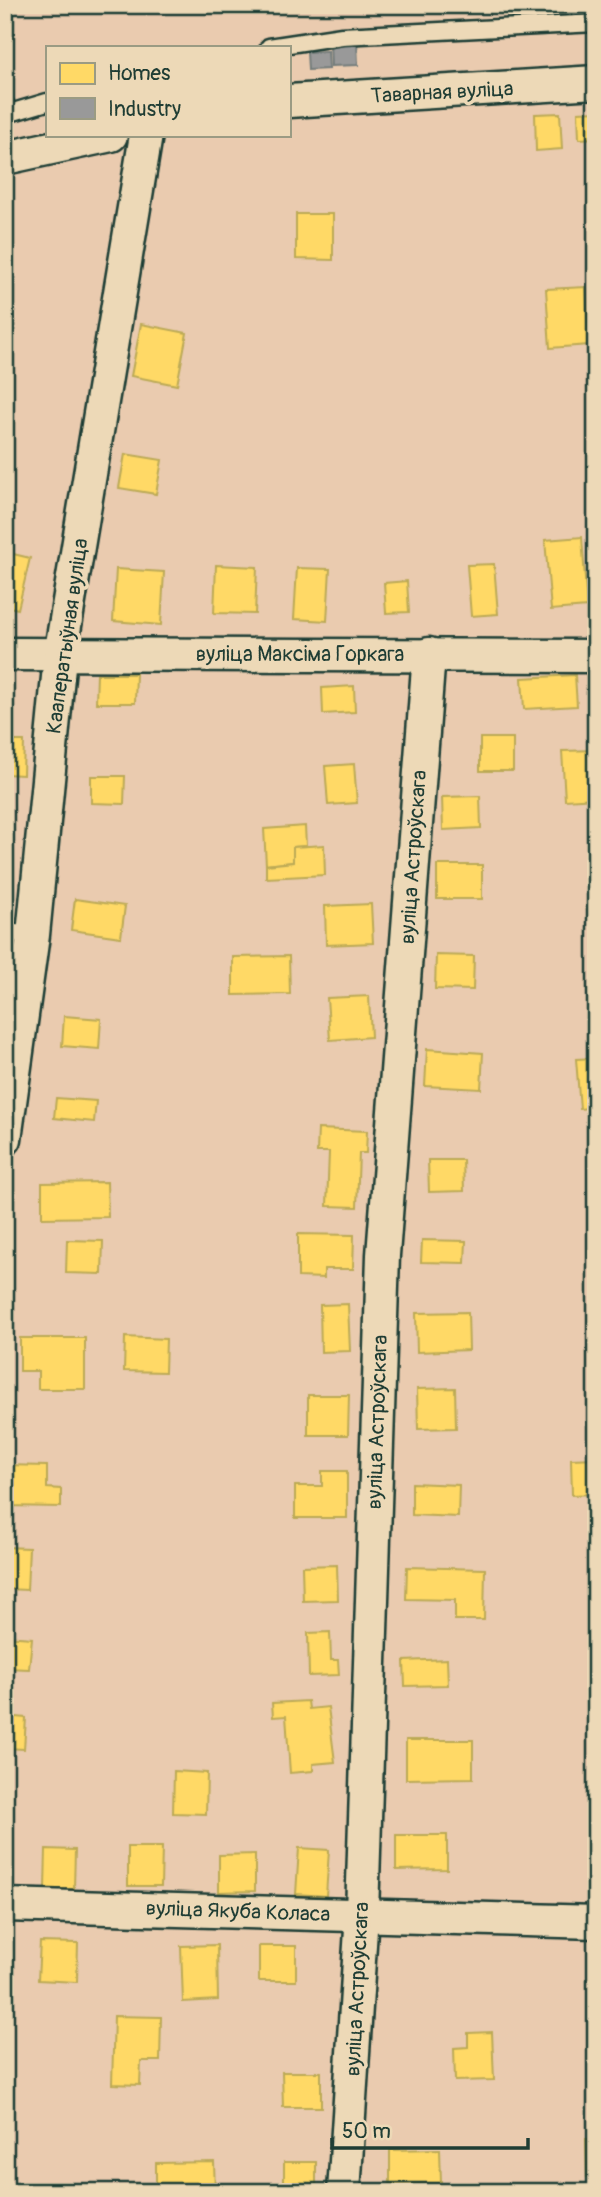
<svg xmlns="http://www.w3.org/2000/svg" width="601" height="2197" viewBox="0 0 601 2197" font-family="Pangolin,sans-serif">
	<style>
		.homes { fill: #ffd966; stroke: #bcaa57; stroke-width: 2 }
		.industry { fill: #999; stroke: #747d7b; stroke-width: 2 }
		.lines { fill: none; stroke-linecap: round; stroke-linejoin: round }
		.lane-casing { stroke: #1f3d34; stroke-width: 21 }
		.street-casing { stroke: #1f3d34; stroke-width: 37 }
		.lane { stroke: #edd9b7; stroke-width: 16 }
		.street { stroke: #edd9b7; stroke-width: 32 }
		.labels { text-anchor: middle; stroke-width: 7; stroke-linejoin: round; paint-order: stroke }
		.street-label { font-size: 21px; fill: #1f3d34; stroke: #edd9b7 }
	</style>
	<rect width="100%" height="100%" fill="#eacbaf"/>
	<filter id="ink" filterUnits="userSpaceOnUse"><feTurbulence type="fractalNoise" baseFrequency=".0143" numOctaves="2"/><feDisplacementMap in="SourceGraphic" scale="14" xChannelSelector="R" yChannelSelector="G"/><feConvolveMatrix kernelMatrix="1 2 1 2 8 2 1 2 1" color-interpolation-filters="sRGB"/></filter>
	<g filter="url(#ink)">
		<g class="homes">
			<path d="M596,111V138L579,139L578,112Z"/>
			<path d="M560,113L562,149L536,151L535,114Z"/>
			<path d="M296,214H333V260L296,259Z"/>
			<path d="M586,287L589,345L550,348L546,289Z"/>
			<path d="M141,324L187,333L177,385L131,376Z"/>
			<path d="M125,454L162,460L156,494L119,488Z"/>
			<path d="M582,537L587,607L551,610L545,540Z"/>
			<path d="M5,552L30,558L18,609L5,606Z"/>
			<path d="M494,564L498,614L471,616L467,565Z"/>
			<path d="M216,565L257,567L255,614L214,613Z"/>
			<path d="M297,568L330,569L327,621L294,619Z"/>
			<path d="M116,569L164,572L161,625L113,621Z"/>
			<path d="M407,581L409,612L386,613L384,583Z"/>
			<path d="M97,674H136L135,703H96Z"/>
			<path d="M575,675L577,706L524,709L522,678Z"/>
			<path d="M354,686L355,712L323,714L322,688Z"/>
			<rect x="480" y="738" width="33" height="33"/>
			<path d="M5,741H24L23,775L5,774Z"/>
			<path d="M596,750V798L565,800L562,751Z"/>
			<path d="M354,764L357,803L328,805L325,766Z"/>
			<path d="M91,776H125L124,804L91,803Z"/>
			<path d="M480,796L481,828L443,830L442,797Z"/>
			<path d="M305,826L306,846L293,847V862L266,865L264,829Z"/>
			<path d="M324,845L325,875L266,878V865L293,862V847Z"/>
			<rect x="437" y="865" width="45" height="34"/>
			<rect x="5" y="868" width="5" height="29"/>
			<path d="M75,899L125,906L121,937L71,930Z"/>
			<path d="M371,904L373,943L326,945L325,906Z"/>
			<path d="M436,955L474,956L473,990L435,989Z"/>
			<path d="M289,956L290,994L233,995V957Z"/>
			<path d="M369,996L371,1037L330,1040L327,998Z"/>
			<path d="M64,1016L101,1019L99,1049L62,1046Z"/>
			<path d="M427,1049L483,1053L481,1089L425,1086Z"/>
			<path d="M596,1058V1107L580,1109L576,1059Z"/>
			<path d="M56,1098L96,1101L94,1122L54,1118Z"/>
			<path d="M318,1129L367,1131L366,1153H359L357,1207L327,1206L329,1152H317Z"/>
			<path d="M428,1160H463L464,1191L429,1192Z"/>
			<path d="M107,1182L108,1217L42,1218V1183Z"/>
			<path d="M298,1234L354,1235L353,1269H324V1278L298,1277Z"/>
			<path d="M67,1240L103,1241L102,1274L66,1273Z"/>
			<path d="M422,1240L466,1241L465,1263L421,1262Z"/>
			<path d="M348,1304L350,1351L321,1352L320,1305Z"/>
			<path d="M468,1312L469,1350L417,1352L416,1313Z"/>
			<path d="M125,1337L166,1339L165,1372L124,1371Z"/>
			<path d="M20,1338H85V1389H38V1371H20Z"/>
			<path d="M455,1388L456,1428L418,1429L417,1389Z"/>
			<path d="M308,1395H349L348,1435H308Z"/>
			<path d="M596,1458V1494L572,1495L571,1459Z"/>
			<path d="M5,1465L47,1466V1488L61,1489V1507L5,1506Z"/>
			<path d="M322,1471H347V1518H295V1486H322Z"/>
			<path d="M412,1483L459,1485L458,1517L412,1515Z"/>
			<path d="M5,1547L29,1548L27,1590L5,1589Z"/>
			<path d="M337,1565L338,1600L303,1601L302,1566Z"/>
			<path d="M407,1567L485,1569L484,1620H455V1600L406,1599Z"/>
			<path d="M330,1632L331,1660H338L339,1675L309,1676L308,1633Z"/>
			<path d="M5,1636L32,1638L29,1669L5,1668Z"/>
			<path d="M447,1659L448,1685L405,1686L404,1661Z"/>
			<path d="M308,1701L309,1709L328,1707L335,1762L313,1764V1771L290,1773L286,1716L273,1717L272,1703Z"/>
			<path d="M5,1716L26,1718L24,1749L5,1748Z"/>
			<path d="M406,1740H473V1778L406,1779Z"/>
			<path d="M174,1771L207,1773L206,1814L173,1813Z"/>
			<path d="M396,1835H447V1869L396,1870Z"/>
			<path d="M128,1847H162L161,1886H128Z"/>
			<path d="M299,1848L329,1850L326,1896L296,1894Z"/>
			<path d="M46,1849L75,1850L74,1889H45Z"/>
			<path d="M255,1854V1891L219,1892V1855Z"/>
			<path d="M40,1942L78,1943L77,1982L38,1980Z"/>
			<path d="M217,1945L218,2000L183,2002L181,1946Z"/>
			<rect x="259" y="1946" width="37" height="35"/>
			<path d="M114,2016L161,2017L160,2061H141L140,2085L112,2084Z"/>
			<path d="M492,2032L494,2080L455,2081L454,2048L468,2047V2033Z"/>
			<path d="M282,2072H321V2107H283Z"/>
			<path d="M586,2139H596V2176L587,2177Z"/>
			<path d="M440,2149L441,2183L390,2184V2150Z"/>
			<path d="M214,2162L215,2192H156V2163Z"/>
			<path d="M284,2162H316V2190L284,2191Z"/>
		</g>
		<g class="industry">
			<path d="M357,41L358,65L331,66L330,42Z"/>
			<path d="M328,51L329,69L308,70L307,52Z"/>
		</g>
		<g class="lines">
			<g class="lane-casing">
				<g id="lane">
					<path d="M269,47L342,36L596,23"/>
					<path d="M5,104L10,113L47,102"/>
					<path d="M5,932L33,935"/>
				</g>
			</g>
			<g class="street-casing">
				<g id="street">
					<path d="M289,101L596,82"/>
					<path d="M5,158L111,135"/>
					<path d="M5,654L596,656"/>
					<path d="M5,1139L33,935L60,656L146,135"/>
					<path d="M5,1905L596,1922"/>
					<path d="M344,2192L362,1914L383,1255L429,654"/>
				</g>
			</g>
			<use href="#lane" class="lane"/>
			<use href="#street" class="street"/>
		</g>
	</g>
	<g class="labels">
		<g class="street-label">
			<text transform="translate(442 92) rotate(-3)" y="7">Таварная вуліца</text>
			<text transform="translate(67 636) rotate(-82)" y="7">Кааператыўная вуліца</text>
			<text x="300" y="661">вуліца Максіма Горкага</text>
			<text transform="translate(413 857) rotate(-86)" y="7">вуліца Астроўскага</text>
			<text transform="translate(377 1422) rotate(-88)" y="7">вуліца Астроўскага</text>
			<text transform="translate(238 1911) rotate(2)" y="7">вуліца Якуба Коласа</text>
			<text transform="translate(357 1989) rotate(-87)" y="7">вуліца Астроўскага</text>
		</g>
	</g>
	<rect width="601" height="2197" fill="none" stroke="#edd9b7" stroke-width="28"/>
	<rect x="14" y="14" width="573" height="2169" fill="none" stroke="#1f3d34" stroke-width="2.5" filter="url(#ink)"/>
	<rect x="46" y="46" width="245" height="91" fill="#edd9b7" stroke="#9b9b83" stroke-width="2"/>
	<rect x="60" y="63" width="35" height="21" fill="#ffd966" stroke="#9b9b83" stroke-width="2"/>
	<text x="108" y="80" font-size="21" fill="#1f3d34">Homes</text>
	<rect x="60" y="98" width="35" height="21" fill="#999999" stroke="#9b9b83" stroke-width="2"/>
	<text x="108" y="116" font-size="21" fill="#1f3d34">Industry</text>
	<path d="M332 2138v10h196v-10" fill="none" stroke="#1f3d34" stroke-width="3.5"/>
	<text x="342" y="2138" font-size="21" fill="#1f3d34" stroke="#edd9b7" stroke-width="5" paint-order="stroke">50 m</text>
</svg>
